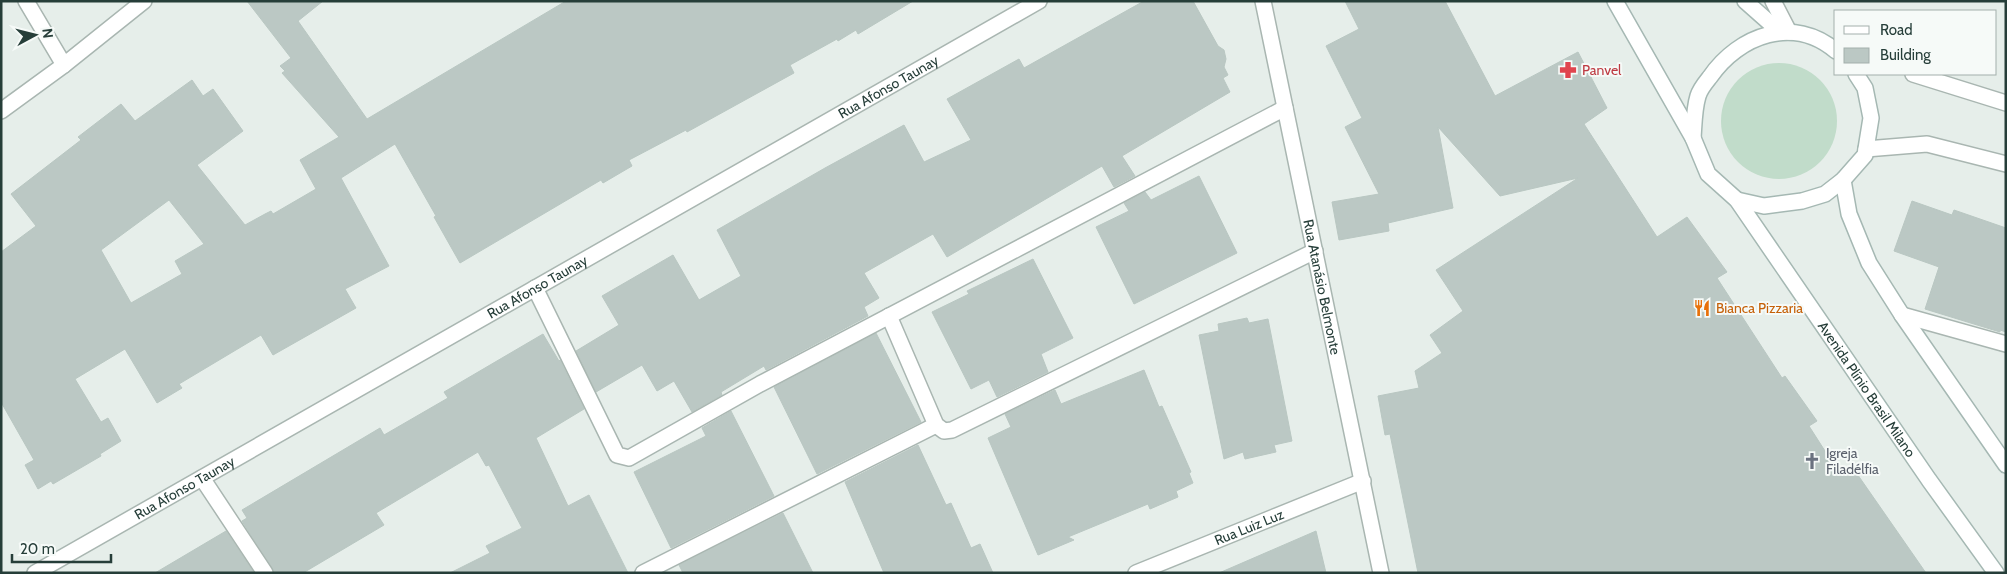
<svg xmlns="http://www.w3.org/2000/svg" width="2007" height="574" viewBox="0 0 2007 574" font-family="Cabin,sans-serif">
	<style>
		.green { fill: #c1dcca }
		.building { fill: #bbc8c4; stroke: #b9c7c2; fill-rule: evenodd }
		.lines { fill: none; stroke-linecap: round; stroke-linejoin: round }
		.service-casing { stroke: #a9b6b1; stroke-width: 18 }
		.minor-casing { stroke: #a9b6b1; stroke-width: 18 }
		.tertiary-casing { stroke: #a9b6b1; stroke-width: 18 }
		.secondary-casing { stroke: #a5b8b3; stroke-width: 18 }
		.service { stroke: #fff; stroke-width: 15 }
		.minor { stroke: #fff; stroke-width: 15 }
		.tertiary { stroke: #fff; stroke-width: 15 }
		.secondary { stroke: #fff; stroke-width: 15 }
		.labels { text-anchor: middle; stroke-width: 4; stroke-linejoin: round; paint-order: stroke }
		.health-label { font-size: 14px; fill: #be3a42; stroke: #f6faf8; text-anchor: start }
		.street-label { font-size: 14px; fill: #263e39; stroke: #f6faf8 }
		.food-label { font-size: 14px; fill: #c56008; stroke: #f6faf8; text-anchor: start }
		.worship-label { font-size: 14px; fill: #5b616d; stroke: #f6faf8; text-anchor: start }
	</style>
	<rect width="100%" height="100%" fill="#e6eeea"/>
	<circle class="green" cx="1779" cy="121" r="58"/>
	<g class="building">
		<path d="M247,1H323L298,21L367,119L566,1H913L858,34L856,30L838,41L837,39L790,65L794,73L687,132L686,130L629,160L632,166L603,183L601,180L460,263L434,217L436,216L395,144L341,178L389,266L345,289L356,308L273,355L261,335L179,384L182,388L157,403L125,349L75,379L101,422L108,418L121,441L100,454L101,456L53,484L51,481L38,489L25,465L34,460L1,402V252L36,226L11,194L81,140L78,137L121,104L135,121L192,80L203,96L213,89L243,131L197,165L245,225L265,214L271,211L273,214L316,189L300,160L339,137L282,73L285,71L280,66L291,58ZM169,200L204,244L175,261L182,274L131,303L101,250Z"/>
		<path d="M1144,1H1193L1218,46L1224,50L1226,59L1224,67L1228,75L1223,78L1230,92L1122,156L1135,176L1114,187L1102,166L947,257L933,234L864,273L879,298L864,307L868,316L766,370L764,366L721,392L722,395L692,412L674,381L657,391L642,365L596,392L576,351L619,325L602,296L673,255L699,300L741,276L717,230L825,168L904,125L924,162L971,140L947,99L1019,59L1024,68Z"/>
		<path d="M1345,1H1445L1495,96L1578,52L1607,108L1584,124L1657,237L1687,217L1727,272L1717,278L1782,378L1785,376L1817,421L1809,426L1841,476L1853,468L1926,573H1418L1390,434L1385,435L1378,396L1419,388L1415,371L1442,353L1430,335L1463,311L1436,270L1578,178L1500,196L1438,127L1453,208L1388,223L1389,231L1339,240L1332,202L1379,194L1345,127L1362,118L1326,46L1359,29Z"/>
		<path d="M1199,176L1237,253L1134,304L1096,227L1129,211L1124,203L1145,192L1151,200Z"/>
		<path d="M1912,201L1952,215L1954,210L2006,228V332L2000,330V332L1925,309L1939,267L1894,251Z"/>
		<path d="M1033,259L1073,338L1041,354L1048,372L997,397L989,380L971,389L932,312L969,294L967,291Z"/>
		<path d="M1247,318L1249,323L1268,319L1292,441L1274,445L1276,452L1245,459L1243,452L1224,459L1199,335L1219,331L1218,324Z"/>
		<path d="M876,333L921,422L817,474L774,387Z"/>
		<path d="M543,334L559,361L560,360L584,409L536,438L568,506L589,495L628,573H450L490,553L486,546L522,528L489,465L486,466L478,452L376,513L384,525L303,573H274L242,521L247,518L242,510L380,428L384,435L448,398L444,392Z"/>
		<path d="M1144,370L1159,407L1162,406L1191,472L1189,473L1193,483L1176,491L1178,497L1150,509L1148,504L1068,537L1074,540L1038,555L988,438L1011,427L1005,414L1055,390L1061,404Z"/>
		<path d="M731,411L774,496L671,548L634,472L706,436L702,428Z"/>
		<path d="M918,445L946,505L951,503L971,548L980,544L993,573H884L845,482Z"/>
		<path d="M783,513L813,573H683L679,565Z"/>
		<path d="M226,531L254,573H155Z"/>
		<path d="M1316,531L1326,573H1219Z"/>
	</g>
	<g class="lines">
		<g class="service-casing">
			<path id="service" d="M1902,315L2006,344"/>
		</g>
		<g class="minor-casing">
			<g id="minor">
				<path d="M26,1L64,65"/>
				<path id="s1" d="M1263,1L1381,573"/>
				<path d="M1773,1L1789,32"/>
				<path d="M535,288L617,455L629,458L760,384L1285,108"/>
				<path d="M889,316L936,425L944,431L952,430L1315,251"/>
				<path d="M202,478L265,573"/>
				<path id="s2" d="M35,573L1039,1"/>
				<path d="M643,573L936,425"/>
				<path id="s3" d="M1136,573L1363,481"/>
			</g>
		</g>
		<g class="tertiary-casing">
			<g id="tertiary">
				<path d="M1913,74L2006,103"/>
				<path d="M1,111L64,65L144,1"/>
				<path d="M1866,149L1927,144L2006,164"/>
			</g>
		</g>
		<g class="secondary-casing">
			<g id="secondary">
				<path id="s4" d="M1615,1L1693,138L1708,174L1737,200L1929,480L1996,573"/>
				<path d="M1745,1L1780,32"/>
				<path d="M1693,138C1694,125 1694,109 1698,96C1700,89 1706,82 1710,77C1739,35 1794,15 1836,51"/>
				<path d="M1843,180L1849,214L1869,263L1902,315L2006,465"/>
				<path d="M1737,200L1764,206L1802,201L1825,194L1843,180L1865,155L1871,118L1865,88L1856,74"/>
			</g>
		</g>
		<use href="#service" class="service"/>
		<use href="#minor" class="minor"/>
		<use href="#tertiary" class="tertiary"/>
		<use href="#secondary" class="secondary"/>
	</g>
	<defs>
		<g id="pharmacy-bare" transform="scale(1.35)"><path d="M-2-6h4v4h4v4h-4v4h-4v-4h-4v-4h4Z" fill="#e0444e" stroke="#f6faf8" stroke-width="2.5" paint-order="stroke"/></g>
		<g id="restaurant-bare" transform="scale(1.35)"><path d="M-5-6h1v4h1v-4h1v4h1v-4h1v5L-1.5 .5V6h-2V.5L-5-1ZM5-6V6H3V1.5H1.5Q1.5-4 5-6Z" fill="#e8710a" stroke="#f6faf8" stroke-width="2.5" paint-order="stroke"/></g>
		<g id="church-bare" transform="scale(1.35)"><path d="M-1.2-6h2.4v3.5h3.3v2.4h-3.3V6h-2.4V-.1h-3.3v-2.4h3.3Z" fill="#6b7280" stroke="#f6faf8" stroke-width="2.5" paint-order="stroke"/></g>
	</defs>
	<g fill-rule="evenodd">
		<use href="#pharmacy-bare" x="1568" y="70"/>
		<use href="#restaurant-bare" x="1702" y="308"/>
		<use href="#church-bare" x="1812" y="461"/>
	</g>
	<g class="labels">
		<g class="health-label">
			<text x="1582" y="75">Panvel</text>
		</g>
		<g class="street-label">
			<text dy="5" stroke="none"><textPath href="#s2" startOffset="982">Rua Afonso Taunay</textPath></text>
			<text dy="5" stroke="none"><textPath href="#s2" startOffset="578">Rua Afonso Taunay</textPath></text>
			<text dy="5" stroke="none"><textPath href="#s1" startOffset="292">Rua Atanásio Belmonte</textPath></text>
			<text dy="5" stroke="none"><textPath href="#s4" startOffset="465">Avenida Plínio Brasil Milano</textPath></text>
			<text dy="5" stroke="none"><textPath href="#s2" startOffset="172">Rua Afonso Taunay</textPath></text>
			<text dy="5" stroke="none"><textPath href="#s3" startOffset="122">Rua Luiz Luz</textPath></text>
		</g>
		<g class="food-label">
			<text x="1716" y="313">Bianca Pizzaria</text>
		</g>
		<g class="worship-label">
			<text x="1826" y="458">Igreja<tspan x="1826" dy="16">Filadélfia</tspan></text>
		</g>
	</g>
	<rect width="2007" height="574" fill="none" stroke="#263e39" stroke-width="5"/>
	<rect x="1834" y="10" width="162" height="65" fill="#f6faf8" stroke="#a3afac"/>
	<rect x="1844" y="26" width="25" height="8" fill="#ffffff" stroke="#a3afac"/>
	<text x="1880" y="35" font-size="15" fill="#263e39">Road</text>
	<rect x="1844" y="48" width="25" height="15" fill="#bbc8c4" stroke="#a3afac"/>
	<text x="1880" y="60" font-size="15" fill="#263e39">Building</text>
	<g transform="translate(35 35) rotate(83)" stroke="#f6faf8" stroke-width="4" paint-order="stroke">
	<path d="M0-4L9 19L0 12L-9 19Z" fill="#263e39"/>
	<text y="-8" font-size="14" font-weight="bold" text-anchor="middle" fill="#263e39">N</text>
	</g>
	<path d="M12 554v8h99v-8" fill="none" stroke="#263e39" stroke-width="2.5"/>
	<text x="20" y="554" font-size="15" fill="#263e39" stroke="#f6faf8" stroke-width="4" paint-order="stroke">20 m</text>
</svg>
